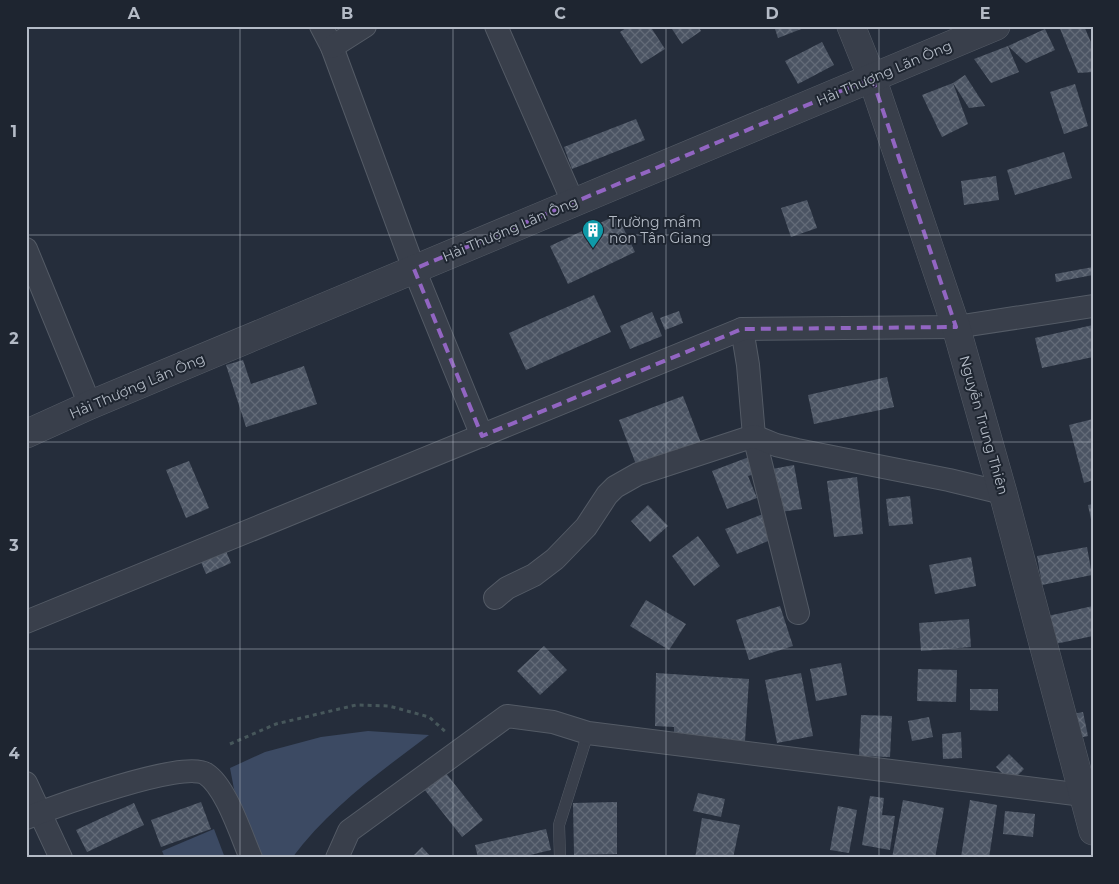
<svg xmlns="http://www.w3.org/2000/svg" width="1119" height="884" viewBox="0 0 1119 884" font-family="Montserrat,sans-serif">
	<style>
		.water { fill: #3c4a63 }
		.building { fill: url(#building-cross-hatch) }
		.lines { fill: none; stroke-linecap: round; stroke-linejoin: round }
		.service-casing { stroke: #545b66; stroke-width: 12 }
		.minor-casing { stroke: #545b66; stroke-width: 24 }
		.tertiary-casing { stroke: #545b66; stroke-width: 29 }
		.path { stroke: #47575b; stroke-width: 3; stroke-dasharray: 4 4; stroke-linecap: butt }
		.service { stroke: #393f4b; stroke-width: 11 }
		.minor { stroke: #393f4b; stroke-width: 22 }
		.tertiary { stroke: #393f4b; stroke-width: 28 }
		.marked { fill: none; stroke: #9265c2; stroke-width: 4; stroke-dasharray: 10 6; stroke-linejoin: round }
		.grid { fill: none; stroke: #b4bbc6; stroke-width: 1; stroke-opacity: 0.55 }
		.labels { text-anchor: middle; stroke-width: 4; stroke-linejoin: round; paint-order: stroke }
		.street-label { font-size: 14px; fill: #b4bbc6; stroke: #1e2530 }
		.poi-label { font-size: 14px; fill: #b4bbc6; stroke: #1e2530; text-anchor: start }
		.neatline { fill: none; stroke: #b4bbc6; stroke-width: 2 }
		.grid-label { font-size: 16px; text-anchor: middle; font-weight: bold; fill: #b4bbc6 }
	</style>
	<defs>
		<pattern id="building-cross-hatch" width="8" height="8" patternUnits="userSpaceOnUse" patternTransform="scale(1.25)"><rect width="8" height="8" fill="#4b5463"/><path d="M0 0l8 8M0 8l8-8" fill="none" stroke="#636b78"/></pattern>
	</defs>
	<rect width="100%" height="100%" fill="#252d3b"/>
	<g class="water">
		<path d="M368,731L429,735C380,772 329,808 292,858H260L234,789L230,768L265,752L321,737Z"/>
		<path d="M214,829L225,858H165L162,851Z"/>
	</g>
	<g class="building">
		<path d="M629,26H650L665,49L641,64L620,32Z"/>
		<path d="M670,26H698L701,31L682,44Z"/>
		<path d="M774,26H809L778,38Z"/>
		<path d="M1059,26H1084L1093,47V72L1078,73Z"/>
		<path d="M1045,29L1055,50L1026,63L1008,46L1019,72L991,83L974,59L1008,46Z"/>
		<path d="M822,42L834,65L798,84L785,61Z"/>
		<path d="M965,75L985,106L969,108L953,83Z"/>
		<path d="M953,83L968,124L942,137L922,95Z"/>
		<path d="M1075,84L1088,126L1064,134L1050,92Z"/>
		<path d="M636,119L645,140L572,169L564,147Z"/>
		<path d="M1064,152L1072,178L1015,195L1007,170Z"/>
		<path d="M996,176L999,200L964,205L961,181Z"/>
		<path d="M807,200L817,228L791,237L781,208Z"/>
		<path d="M617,215L635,252L568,284L550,246Z"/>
		<path d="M1093,267V275L1056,282L1055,274Z"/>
		<path d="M594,295L611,332L526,370L509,333Z"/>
		<path d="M679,311L683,323L665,330L660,318Z"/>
		<path d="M652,312L662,336L630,349L620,326Z"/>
		<path d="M1093,325V357L1042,368L1035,338Z"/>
		<path d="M243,360L251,384L304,366L317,404L246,427L226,365Z"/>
		<path d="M887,377L894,407L814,424L808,395Z"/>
		<path d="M683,396L701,443L637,467L619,420Z"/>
		<path d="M1093,419V480L1084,483L1069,425Z"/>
		<path d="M749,457L755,474L748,476L757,498L727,509L712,471Z"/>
		<path d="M189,461L209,508L186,518L166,470Z"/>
		<path d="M794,465L802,509L780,512L772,469Z"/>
		<path d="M857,477L863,534L834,537L827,481Z"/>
		<path d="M910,496L913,524L889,526L886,499Z"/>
		<path d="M1093,504V523L1092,524L1088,505Z"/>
		<path d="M648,505L668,526L650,542L631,521Z"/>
		<path d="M763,514L773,539L737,554L725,529Z"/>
		<path d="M698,536L720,566L694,586L672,556Z"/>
		<path d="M1087,547L1092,575L1042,585L1037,556Z"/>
		<path d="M226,551L231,563L206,574L201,562Z"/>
		<path d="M971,557L976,586L935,594L929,565Z"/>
		<path d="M646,600L686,624L669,650L630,626Z"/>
		<path d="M780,606L793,646L749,660L736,620Z"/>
		<path d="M1093,606V636L1055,644L1048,616Z"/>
		<path d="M969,619L971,647L921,651L919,623Z"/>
		<path d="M544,646L567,670L540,695L517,671Z"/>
		<path d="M841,663L847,695L816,701L810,669Z"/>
		<path d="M918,669L957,670L956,702L917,701Z"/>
		<path d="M656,673L749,679L745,741L674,738V727L655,726Z"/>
		<path d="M801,673L813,736L777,743L765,680Z"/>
		<path d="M970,689H998V711L970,710Z"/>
		<path d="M1083,712L1088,736L1074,739L1068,715Z"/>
		<path d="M861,715L892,716L890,757L859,756Z"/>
		<path d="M929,717L933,737L912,741L908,721Z"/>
		<path d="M961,732L962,758L943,759L942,734Z"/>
		<path d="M1009,754L1024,769L1011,782L996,767Z"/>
		<path d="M445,772L483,820L462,837L424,789Z"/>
		<path d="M698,793L725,799L721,817L693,811Z"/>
		<path d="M870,796L884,798L882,815L895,816L890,850L862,845Z"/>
		<path d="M903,800L944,808L935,858H892Z"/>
		<path d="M970,800L997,805L989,858L961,857Z"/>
		<path d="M201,802L211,829L161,847L151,820Z"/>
		<path d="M617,802V854L574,855L573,803Z"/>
		<path d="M134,803L144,825L87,852L76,830Z"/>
		<path d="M838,806L857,810L849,853L830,850Z"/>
		<path d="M1005,811L1035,814L1033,837L1003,834Z"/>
		<path d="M702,818L740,825L733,858H695Z"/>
		<path d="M546,829L551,850L518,858H478L475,845Z"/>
		<path d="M422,847L432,858H411Z"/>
	</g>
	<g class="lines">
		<g class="service-casing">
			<path id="service" d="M560,858L559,825L588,733"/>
		</g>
		<g class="minor-casing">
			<g id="minor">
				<path d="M321,26L332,47L414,269L482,436"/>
				<path d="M496,26L573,202"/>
				<path d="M332,47L365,26"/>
				<path d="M26,249L90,405"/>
				<path d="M742,329L748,365L754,436L798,613"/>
				<path d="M495,598L507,588L534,575L555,559L586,527L607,495L615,487L638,474L754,436L776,445L797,450L949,480L1003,493"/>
				<path d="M26,622L742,329L956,327L1093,306"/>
				<path d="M26,783L61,858"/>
				<path d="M26,818C54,807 185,759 206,774C226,787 241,835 251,858"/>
				<path d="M337,858L349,831L507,716L553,722L588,733L1083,795"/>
			</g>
		</g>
		<g class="tertiary-casing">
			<g id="tertiary">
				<path d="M851,26L872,78L956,327L1003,493L1093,831"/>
				<path d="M26,434L90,405L996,26"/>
			</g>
		</g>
		<path class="path" d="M230,744L276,724L356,705L389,706L429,717L447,733"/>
		<use href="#service" class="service"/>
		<use href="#minor" class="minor"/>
		<use href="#tertiary" class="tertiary"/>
	</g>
	<path class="marked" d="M872,78L956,327L742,329L482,436L414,269Z"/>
	<path class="grid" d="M240,26V858M453,26V858M666,26V858M879,26V858M26,235H1093M26,442H1093M26,649H1093"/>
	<defs>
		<g id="building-pin" transform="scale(1.125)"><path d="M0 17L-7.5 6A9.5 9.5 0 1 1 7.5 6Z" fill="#0f9aa8" stroke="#1e2530"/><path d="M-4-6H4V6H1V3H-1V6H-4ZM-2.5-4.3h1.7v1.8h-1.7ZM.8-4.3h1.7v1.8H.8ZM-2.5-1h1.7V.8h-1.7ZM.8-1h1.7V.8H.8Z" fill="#fff"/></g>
	</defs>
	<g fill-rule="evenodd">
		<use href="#building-pin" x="593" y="230"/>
	</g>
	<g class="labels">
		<g class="street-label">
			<text transform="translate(884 73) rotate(-23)" y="5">Hải Thượng Lãn Ông</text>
			<text transform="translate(510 229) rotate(-23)" y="5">Hải Thượng Lãn Ông</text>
			<text transform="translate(137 386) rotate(-23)" y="5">Hải Thượng Lãn Ông</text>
			<text transform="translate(984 425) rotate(74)" y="5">Nguyễn Trung Thiên</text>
		</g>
		<g class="poi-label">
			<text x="609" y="227">Trường mầm<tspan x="609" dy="16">non Tân Giang</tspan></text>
		</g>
	</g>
	<rect width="1119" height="884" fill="none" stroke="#1e2530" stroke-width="55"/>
	<rect x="28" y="28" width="1064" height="828" class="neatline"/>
	<g class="grid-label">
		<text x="134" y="19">A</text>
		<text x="347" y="19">B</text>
		<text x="560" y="19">C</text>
		<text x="772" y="19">D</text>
		<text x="985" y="19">E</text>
		<text x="14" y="137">1</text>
		<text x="14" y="344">2</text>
		<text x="14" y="551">3</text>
		<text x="14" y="759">4</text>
	</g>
</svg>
